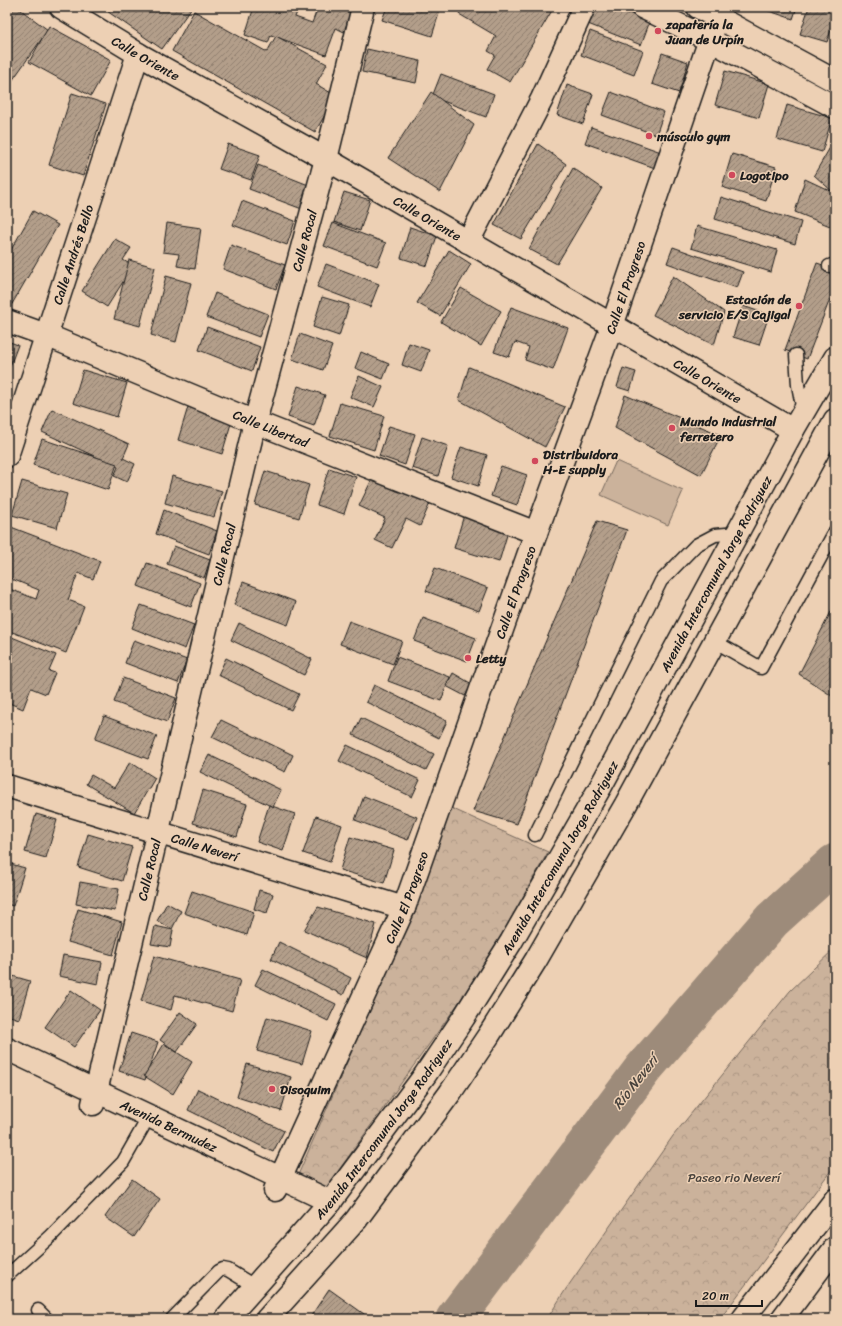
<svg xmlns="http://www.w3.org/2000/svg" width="842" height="1326" viewBox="0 0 842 1326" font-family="Sriracha,sans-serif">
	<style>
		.park { fill: url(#park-crowns); stroke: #74675c }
		.garden { fill: #cbb29b; stroke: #74675c }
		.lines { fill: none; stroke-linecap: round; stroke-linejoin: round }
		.river { stroke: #9d8b7a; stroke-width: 39 }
		.building { fill: url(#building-hatch); stroke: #1c1c1c }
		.service-casing { stroke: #1c1c1c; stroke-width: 15 }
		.minor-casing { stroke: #1c1c1c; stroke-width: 25 }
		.tertiary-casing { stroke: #1c1c1c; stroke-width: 25 }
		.secondary-casing { stroke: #1c1c1c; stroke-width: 25 }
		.service { stroke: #edd0b4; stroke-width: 12 }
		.minor { stroke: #edd0b4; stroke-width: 22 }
		.tertiary { stroke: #edd0b4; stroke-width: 22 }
		.secondary { stroke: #edd0b4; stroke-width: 22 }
		.poi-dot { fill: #d1495b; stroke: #edd0b4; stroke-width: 1.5 }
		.labels { text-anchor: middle; stroke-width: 3; stroke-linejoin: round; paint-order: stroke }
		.poi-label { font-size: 13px; font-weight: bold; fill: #1c1c1c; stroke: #edd0b4; text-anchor: start }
		.street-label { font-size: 13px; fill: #1c1c1c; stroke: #edd0b4 }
		.park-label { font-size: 13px; fill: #48423c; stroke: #edd0b4 }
		.water-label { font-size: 14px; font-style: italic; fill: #49433d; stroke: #edd0b4 }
	</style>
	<defs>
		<pattern id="park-crowns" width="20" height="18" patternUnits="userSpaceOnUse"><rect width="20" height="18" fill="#cbb29b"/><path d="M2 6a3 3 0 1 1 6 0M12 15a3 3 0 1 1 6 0" fill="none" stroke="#ae9885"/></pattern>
		<pattern id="building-hatch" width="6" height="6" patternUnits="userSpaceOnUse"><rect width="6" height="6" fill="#b39e8a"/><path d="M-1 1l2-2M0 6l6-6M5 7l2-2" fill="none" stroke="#918070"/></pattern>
	</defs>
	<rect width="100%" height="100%" fill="#edd0b4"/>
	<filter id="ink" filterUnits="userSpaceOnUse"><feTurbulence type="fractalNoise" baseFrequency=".025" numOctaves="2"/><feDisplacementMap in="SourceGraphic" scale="8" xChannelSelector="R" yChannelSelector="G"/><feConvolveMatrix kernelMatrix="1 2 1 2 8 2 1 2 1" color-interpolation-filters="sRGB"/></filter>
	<g filter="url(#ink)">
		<g class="park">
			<path d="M451,808L548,852L497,943L460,1001L326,1188L298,1175L412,913Z"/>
			<path d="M835,948V1165L720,1319H547L566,1289L673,1136L790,991Z"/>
		</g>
		<path class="garden" d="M616,461L683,491L668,525L601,495Z"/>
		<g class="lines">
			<path class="river" d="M455,1319L643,1069L772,920L835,863"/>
		</g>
		<g class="building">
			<path d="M7,7H17L48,30L7,88Z"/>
			<path d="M101,7H192L162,49Z"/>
			<path d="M254,7H299L295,17L312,23L318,7H339L351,12L344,32L336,28L326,55L271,35L268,43L245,35Z"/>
			<path d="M387,7H441L432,36L382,20Z"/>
			<path d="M463,7H554L510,82L487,69L495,55L488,51L496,36L459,14Z"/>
			<path d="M595,7H612L650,21L641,45L588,24Z"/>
			<path d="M767,7H797L793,19L766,10Z"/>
			<path d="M809,7H822L835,11V18L827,42L800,34Z"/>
			<path d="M194,11L267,52L276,36L327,64L316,84L336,96L315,132L172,51Z"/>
			<path d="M49,26L111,60L91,96L29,62Z"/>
			<path d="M590,31L643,51L634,75L581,55Z"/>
			<path d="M835,45V59L831,57Z"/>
			<path d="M367,49L420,61L416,83L362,72Z"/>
			<path d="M662,53L688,62L679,93L652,84Z"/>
			<path d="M725,71L769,84L759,118L715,105Z"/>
			<path d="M441,74L494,94L486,117L432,97Z"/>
			<path d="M567,85L593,94L583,124L557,115Z"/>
			<path d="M431,92L474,125L440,192L388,158Z"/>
			<path d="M611,92L664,112L656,135L602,115Z"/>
			<path d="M72,93L106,104L83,176L49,165Z"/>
			<path d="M787,105L832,118L822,152L777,139Z"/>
			<path d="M591,127L661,152L655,168L585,143Z"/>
			<path d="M835,139V192L834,193L814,175Z"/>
			<path d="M228,144L260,155L251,180L219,169Z"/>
			<path d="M538,144L566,164L521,239L494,225Z"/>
			<path d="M732,154L776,167L766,201L722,187Z"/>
			<path d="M258,165L311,186L302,209L249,189Z"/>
			<path d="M573,168L602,188L557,264L529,249Z"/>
			<path d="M805,179L835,193V228L795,212Z"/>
			<path d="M344,192L370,200L360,231L334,222Z"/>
			<path d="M721,197L801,222L795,244L715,219Z"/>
			<path d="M242,201L295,221L287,245L233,225Z"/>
			<path d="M33,211L58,225L8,311L7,310V257Z"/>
			<path d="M167,223L201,228L195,269L177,266L179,254L163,252Z"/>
			<path d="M333,223L386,243L377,266L324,246Z"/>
			<path d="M697,226L777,250L771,272L691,248Z"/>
			<path d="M410,227L437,236L427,266L401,258Z"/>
			<path d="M115,239L131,248L123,260L133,266L107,307L82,291Z"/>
			<path d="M231,245L285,265L276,289L223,269Z"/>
			<path d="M673,247L743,272L737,288L667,263Z"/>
			<path d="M449,250L471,264L440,316L417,303Z"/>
			<path d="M129,260L155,267L140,326L114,319Z"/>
			<path d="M817,263L835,269V286L807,359L785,350Z"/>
			<path d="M326,264L379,284L370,307L317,287Z"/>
			<path d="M166,276L191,283L176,342L151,335Z"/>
			<path d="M673,276L724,312L714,345L653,315Z"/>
			<path d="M461,288L501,311L481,346L441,322Z"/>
			<path d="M215,293L268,314L259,337L206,317Z"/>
			<path d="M322,297L349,305L339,336L313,327Z"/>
			<path d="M743,306L769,315L759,345L733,337Z"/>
			<path d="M511,307L568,328L553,370L525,360L529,347L515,342L509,357L494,352Z"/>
			<path d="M207,327L260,347L252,371L199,350Z"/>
			<path d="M300,334L332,346L323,370L292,359Z"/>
			<path d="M7,341L18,345L7,374Z"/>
			<path d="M409,343L429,350L421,372L402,365Z"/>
			<path d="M361,352L389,364L383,379L355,368Z"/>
			<path d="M469,367L565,407L545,447L459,400Z"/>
			<path d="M623,368L636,372L630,391L617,387Z"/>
			<path d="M83,370L127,383L117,417L73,403Z"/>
			<path d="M359,376L383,387L374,407L350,397Z"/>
			<path d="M298,386L325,395L314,426L288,417Z"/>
			<path d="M625,395L721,435L701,475L615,428Z"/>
			<path d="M340,403L384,416L374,450L330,436Z"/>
			<path d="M188,407L232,420L222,454L178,440Z"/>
			<path d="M52,409L129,444L123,458L135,464L127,482L114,476L118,467L42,432Z"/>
			<path d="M389,426L415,434L405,465L379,456Z"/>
			<path d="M422,437L448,446L438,476L412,468Z"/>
			<path d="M42,439L117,464L108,490L33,465Z"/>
			<path d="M461,447L487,455L478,486L451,477Z"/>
			<path d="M501,466L527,475L517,505L491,496Z"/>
			<path d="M329,468L356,477L344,514L317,505Z"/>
			<path d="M265,471L309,485L299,518L255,505Z"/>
			<path d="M374,475L431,501L420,526L406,519L392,548L375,540L385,518L359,506Z"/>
			<path d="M172,476L222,491L214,517L165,503Z"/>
			<path d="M22,481L67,494L57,528L12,515Z"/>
			<path d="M164,510L217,531L209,554L156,534Z"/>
			<path d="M464,515L509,528L499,562L454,548Z"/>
			<path d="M597,521L627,530L517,824L473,811Z"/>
			<path d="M11,527L100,561L93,579L78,573L68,600L84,606L66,653L7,630V588L36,599L39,590L7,577V538Z"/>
			<path d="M174,546L210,560L204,578L167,564Z"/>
			<path d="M147,563L200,583L191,607L138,586Z"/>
			<path d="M435,568L488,588L479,611L426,591Z"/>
			<path d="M243,582L296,602L288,625L234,605Z"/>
			<path d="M835,604V698L799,674Z"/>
			<path d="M141,605L194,625L185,649L132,628Z"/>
			<path d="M423,618L476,638L467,661L414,641Z"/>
			<path d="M349,621L402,641L393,664L340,644Z"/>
			<path d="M239,623L312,659L304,675L231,640Z"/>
			<path d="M7,635L56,655L49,671L55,673L46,694L31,688L23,709L7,702Z"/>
			<path d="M134,640L187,660L178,683L125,663Z"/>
			<path d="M397,657L450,677L441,701L388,681Z"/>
			<path d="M226,658L299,694L291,710L218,675Z"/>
			<path d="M453,673L472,684L465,696L446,686Z"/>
			<path d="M123,678L176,698L167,722L114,702Z"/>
			<path d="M374,685L447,721L439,738L366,702Z"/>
			<path d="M104,716L157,736L148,759L95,739Z"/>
			<path d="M361,718L434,754L426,770L353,735Z"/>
			<path d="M221,720L293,755L285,772L212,737Z"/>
			<path d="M347,745L420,780L412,797L339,761Z"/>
			<path d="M209,755L281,790L273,807L200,772Z"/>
			<path d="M130,762L155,778L134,813L86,784L91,775L114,788Z"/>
			<path d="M203,790L247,804L237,837L193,823Z"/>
			<path d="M364,796L417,817L408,840L355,820Z"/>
			<path d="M269,805L295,814L283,851L257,842Z"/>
			<path d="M36,814L57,820L46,858L25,852Z"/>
			<path d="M316,816L342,825L330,862L303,853Z"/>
			<path d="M88,834L132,847L122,881L78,867Z"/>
			<path d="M350,837L394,850L384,883L340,870Z"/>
			<path d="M7,863L25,868L13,906L7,904Z"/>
			<path d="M80,882L119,889L115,911L76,904Z"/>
			<path d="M259,890L273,894L267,913L254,909Z"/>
			<path d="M192,891L254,912L247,935L184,913Z"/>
			<path d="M167,903L181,911L172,929L157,921Z"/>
			<path d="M318,907L376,924L367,958L304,930Z"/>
			<path d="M78,909L122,922L113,955L68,942Z"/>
			<path d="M155,926L173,930L170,947L151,944Z"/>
			<path d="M279,942L351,978L343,995L271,959Z"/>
			<path d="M63,955L102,962L98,984L59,976Z"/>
			<path d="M154,956L240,980L232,1011L175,995L171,1010L141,1001Z"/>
			<path d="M263,969L336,1004L328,1021L255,985Z"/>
			<path d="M9,975L30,981L19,1019L7,1015V981Z"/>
			<path d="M71,990L100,1010L74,1047L45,1027Z"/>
			<path d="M180,1012L197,1024L177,1052L160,1040Z"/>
			<path d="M267,1017L312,1031L302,1064L257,1051Z"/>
			<path d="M131,1033L158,1042L145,1080L119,1071Z"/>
			<path d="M164,1044L192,1062L173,1094L144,1076Z"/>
			<path d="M247,1064L291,1077L281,1111L237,1097Z"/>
			<path d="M198,1089L284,1131L273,1152L188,1110Z"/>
			<path d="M132,1179L160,1199L134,1237L105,1217Z"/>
			<path d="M329,1289L371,1319H309Z"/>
		</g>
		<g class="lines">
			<g class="service-casing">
				<g id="service">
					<path d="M829,266L835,264"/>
					<path d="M796,355L798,385L803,411"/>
					<path d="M714,641L761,668L835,531"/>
					<path d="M535,835L661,581L696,545L715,535L737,533"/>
					<path d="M7,1276L51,1236L123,1162L143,1127"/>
					<path d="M38,1310L47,1319"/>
					<path d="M172,1319L219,1271L223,1269L228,1270L256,1287"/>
				</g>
			</g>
			<g class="minor-casing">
				<g id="minor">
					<path id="s1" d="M61,7L138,54L326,159L793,430"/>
					<path d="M642,7L710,40L835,107"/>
					<path d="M698,7L835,81"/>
					<path d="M468,242L542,99L584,7"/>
					<path id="s2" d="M7,321L46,335L255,422L536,533"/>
					<path id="s3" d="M7,456L138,54"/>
					<path id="s4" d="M7,786L404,908"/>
					<path id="s5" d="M7,1049L331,1202"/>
					<path id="s6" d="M93,1104L255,422L326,159L363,7"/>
					<path id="s7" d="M275,1190L404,908L536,533L612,326L721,7"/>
				</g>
			</g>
			<g class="tertiary-casing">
				<g id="tertiary">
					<path d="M743,1319L835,1200"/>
					<path d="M782,1319L835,1248"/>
				</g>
			</g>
			<g class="secondary-casing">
				<g id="secondary">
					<path id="s8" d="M226,1319L331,1201L425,1075L464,1017L511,942L601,786L793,430L835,358"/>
					<path d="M267,1319L356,1220L450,1093L489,1035L536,960L626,804L835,420"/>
				</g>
			</g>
			<use href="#service" class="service"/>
			<use href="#minor" class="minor"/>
			<use href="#tertiary" class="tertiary"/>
			<use href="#secondary" class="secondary"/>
		</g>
	</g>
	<g class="poi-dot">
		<circle cx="658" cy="31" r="4"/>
		<circle cx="649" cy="136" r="4"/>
		<circle cx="732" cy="175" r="4"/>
		<circle cx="799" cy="306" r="4"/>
		<circle cx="672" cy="428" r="4"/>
		<circle cx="535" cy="461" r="4"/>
		<circle cx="468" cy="658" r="4"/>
		<circle cx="272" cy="1089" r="4"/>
	</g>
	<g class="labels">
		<g class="poi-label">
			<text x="666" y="29">zapatería la<tspan x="666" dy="15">Juan de Urpín</tspan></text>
			<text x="657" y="141">músculo gym</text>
			<text x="740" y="180">Logotipo</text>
			<text x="791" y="304" text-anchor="end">Estación de<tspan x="791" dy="15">servicio E/S Cajigal</tspan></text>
			<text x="680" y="426">Mundo industrial<tspan x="680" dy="15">ferretero</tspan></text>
			<text x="543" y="459">Distribuidora<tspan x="543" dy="15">H-E supply</tspan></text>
			<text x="476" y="663">Letty</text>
			<text x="280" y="1094">Disoquim</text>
		</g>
		<g class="street-label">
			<text dy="5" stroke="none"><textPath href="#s1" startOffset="99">Calle Oriente</textPath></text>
			<text dy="5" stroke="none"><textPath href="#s1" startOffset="423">Calle Oriente</textPath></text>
			<text dy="5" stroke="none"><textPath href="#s6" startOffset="889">Calle Rocal</textPath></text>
			<text dy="5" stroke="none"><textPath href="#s3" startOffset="212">Calle Andrés Bello</textPath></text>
			<text dy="5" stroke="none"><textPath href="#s7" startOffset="969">Calle El Progreso</textPath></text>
			<text dy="5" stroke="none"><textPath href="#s1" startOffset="747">Calle Oriente</textPath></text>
			<text dy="5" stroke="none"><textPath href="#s2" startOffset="285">Calle Libertad</textPath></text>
			<text dy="5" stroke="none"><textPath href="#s6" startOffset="565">Calle Rocal</textPath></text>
			<text dy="5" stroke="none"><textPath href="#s8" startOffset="895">Avenida Intercomunal Jorge Rodriguez</textPath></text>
			<text dy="5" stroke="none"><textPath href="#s7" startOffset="645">Calle El Progreso</textPath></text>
			<text dy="5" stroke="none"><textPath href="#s4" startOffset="207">Calle Neverí</textPath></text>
			<text dy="5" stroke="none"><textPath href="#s8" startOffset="571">Avenida Intercomunal Jorge Rodriguez</textPath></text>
			<text dy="5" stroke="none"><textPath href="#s6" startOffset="241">Calle Rocal</textPath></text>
			<text dy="5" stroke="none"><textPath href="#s7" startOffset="321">Calle El Progreso</textPath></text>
			<text dy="5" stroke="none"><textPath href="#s5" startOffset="179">Avenida Bermudez</textPath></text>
			<text dy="5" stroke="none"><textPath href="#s8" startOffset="247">Avenida Intercomunal Jorge Rodriguez</textPath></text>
		</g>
		<g class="park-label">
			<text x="734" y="1182">Paseo rio Neverí</text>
		</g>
		<g class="water-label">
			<text transform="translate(635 1082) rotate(-52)" y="5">Río Neverí</text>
		</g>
	</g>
	<rect width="842" height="1326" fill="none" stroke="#edd0b4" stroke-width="24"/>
	<rect x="12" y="12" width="818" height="1302" fill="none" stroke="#1c1c1c" stroke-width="1.5" filter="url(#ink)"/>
	<path d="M696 1300v6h66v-6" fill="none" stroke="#1c1c1c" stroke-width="2"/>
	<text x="702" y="1300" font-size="12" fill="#1c1c1c" stroke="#edd0b4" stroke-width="3" paint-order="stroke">20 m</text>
</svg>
